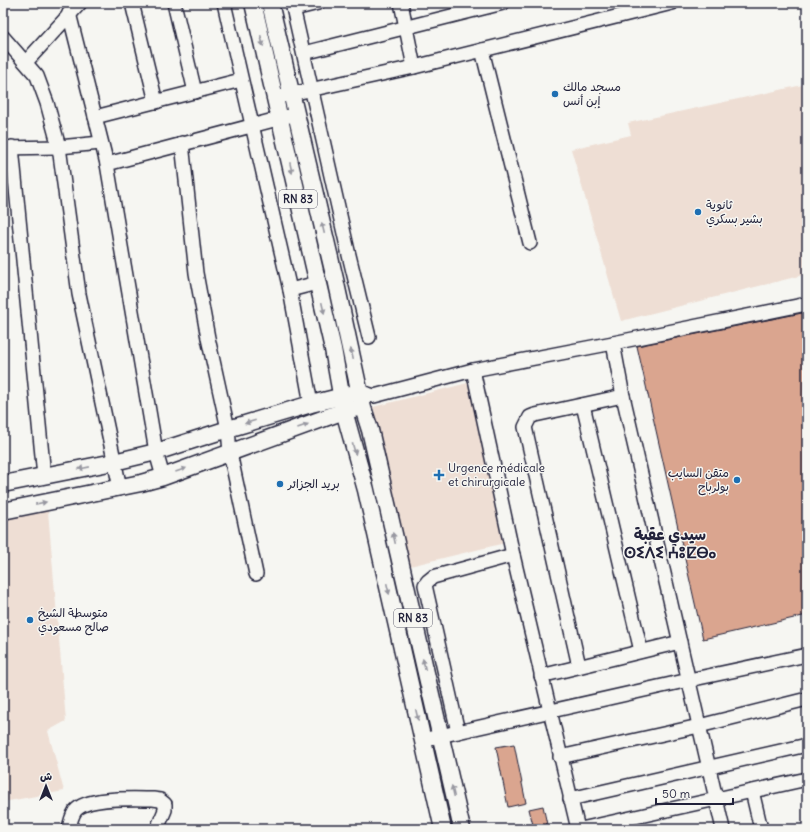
<svg xmlns="http://www.w3.org/2000/svg" width="810" height="832" viewBox="0 0 810 832" font-family="Delius,'Playpen Sans Arabic','Noto Sans Tifinagh',sans-serif">
	<style>
		.built { fill: #eeded4 }
		.building { fill: #daa58f; stroke: #22223b }
		.lines { fill: none; stroke-linecap: round; stroke-linejoin: round }
		.minor-casing { stroke: #22223b; stroke-width: 16 }
		.major-casing { stroke: #22223b; stroke-width: 19 }
		.minor { stroke: #f6f6f2; stroke-width: 13 }
		.major { stroke: #f6f6f2; stroke-width: 16 }
		.oneway { fill: #9797a0 }
		.poi-dot { fill: #1f6fb2; stroke: #f6f6f2; stroke-width: 1.5 }
		.labels { text-anchor: middle; stroke-width: 3; stroke-linejoin: round; paint-order: stroke }
		.shield { fill: #f6f6f2; stroke: #626272; stroke-width: 1 }
		.shield-label { font-size: 11px; font-weight: bold; fill: #22223b }
		.poi-label { font-size: 12px; fill: #22223b; stroke: #f6f6f2; text-anchor: start }
		.district-label { font-size: 16px; font-weight: bold; fill: #22223b; stroke: #f6f6f2 }
	</style>
	<rect width="100%" height="100%" fill="#f6f6f2"/>
	<filter id="ink" filterUnits="userSpaceOnUse"><feTurbulence type="fractalNoise" baseFrequency=".025" numOctaves="2"/><feDisplacementMap in="SourceGraphic" scale="8" xChannelSelector="R" yChannelSelector="G"/><feConvolveMatrix kernelMatrix="1 2 1 2 8 2 1 2 1" color-interpolation-filters="sRGB"/></filter>
	<g filter="url(#ink)">
		<g class="built">
			<path d="M807,84V274L621,321L571,149L631,135L628,123Z"/>
			<path d="M468,383L505,543L410,566L373,407Z"/>
			<path d="M48,511L66,721L48,731L64,791L3,802V519Z"/>
		</g>
		<g class="building">
			<path d="M807,312V615L703,639L637,346Z"/>
			<path d="M514,744L526,803L508,807L496,747Z"/>
			<path d="M543,806L548,829H534L529,809Z"/>
		</g>
		<g class="lines">
			<g class="minor-casing">
				<g id="minor">
					<path d="M132,3L156,102"/>
					<path d="M174,3L195,92"/>
					<path d="M224,3L290,290L311,404"/>
					<path d="M292,3L348,251L369,337"/>
					<path d="M401,3L414,67"/>
					<path d="M294,9L318,3"/>
					<path d="M69,13L107,164L156,452L163,477"/>
					<path d="M3,37L37,76L47,103L59,147L79,294L120,488"/>
					<path d="M482,50L530,243"/>
					<path d="M304,53L503,3"/>
					<path d="M26,62L80,3"/>
					<path d="M282,96L414,67L672,3"/>
					<path d="M95,117L241,80"/>
					<path d="M182,143L196,273L208,338L228,429L230,453L256,574"/>
					<path d="M12,147L44,476"/>
					<path d="M3,148L59,147L101,143"/>
					<path d="M107,164L289,116"/>
					<path d="M290,290L317,283"/>
					<path d="M613,343L623,396L723,829"/>
					<path d="M473,370L513,555L578,829"/>
					<path d="M361,392L374,396L473,370L613,343L807,304"/>
					<path d="M583,405L641,651"/>
					<path d="M579,666L525,427L530,417L535,415L623,396"/>
					<path d="M541,676L680,642"/>
					<path d="M458,732L425,585L428,581L433,577L513,555"/>
					<path d="M422,740L689,680L807,655"/>
					<path d="M560,757L699,726L807,699"/>
					<path d="M752,791L761,829"/>
					<path d="M570,799L807,745"/>
					<path d="M69,829C70,823 72,816 75,811C87,796 135,799 153,799L160,800L165,804V810L157,829"/>
					<path d="M581,829L807,779"/>
				</g>
			</g>
			<g class="major-casing">
				<g id="major">
					<path d="M253,3L333,349L344,411L366,490L443,829"/>
					<path d="M270,3L335,279L363,408L370,430L462,829"/>
					<path d="M3,484L114,462L156,452L228,429L311,404L351,394"/>
					<path d="M3,511L141,483L163,477L344,411L354,409"/>
				</g>
			</g>
			<use href="#minor" class="minor"/>
			<use href="#major" class="major"/>
		</g>
		<defs><path id="oneway-solid" d="M-6-.8H1V-3.2L6.5 0L1 3.2V.8H-6Z"/></defs>
		<g class="oneway">
			<use href="#oneway-solid" transform="translate(262 41) rotate(77)"/>
			<use href="#oneway-solid" transform="translate(291 168) rotate(78)"/>
			<use href="#oneway-solid" transform="translate(323 228) rotate(-103)"/>
			<use href="#oneway-solid" transform="translate(323 308) rotate(77)"/>
			<use href="#oneway-solid" transform="translate(352 354) rotate(-103)"/>
			<use href="#oneway-solid" transform="translate(250 422) rotate(163)"/>
			<use href="#oneway-solid" transform="translate(303 426) rotate(-20)"/>
			<use href="#oneway-solid" transform="translate(354 449) rotate(74)"/>
			<use href="#oneway-solid" transform="translate(84 468) rotate(169)"/>
			<use href="#oneway-solid" transform="translate(181 470) rotate(-20)"/>
			<use href="#oneway-solid" transform="translate(41 503) rotate(-11)"/>
			<use href="#oneway-solid" transform="translate(394 538) rotate(-103)"/>
			<use href="#oneway-solid" transform="translate(388 589) rotate(77)"/>
			<use href="#oneway-solid" transform="translate(424 664) rotate(-103)"/>
			<use href="#oneway-solid" transform="translate(417 715) rotate(77)"/>
			<use href="#oneway-solid" transform="translate(453 791) rotate(-103)"/>
		</g>
	</g>
	<g class="poi-dot">
		<circle cx="555" cy="94" r="4"/>
		<circle cx="698" cy="212" r="4"/>
		<path d="M437 469h4v4h4v4h-4v4h-4v-4h-4v-4h4z"/>
		<circle cx="737" cy="480" r="4"/>
		<circle cx="280" cy="484" r="4"/>
		<circle cx="30" cy="620" r="4"/>
	</g>
	<g class="labels">
		<g class="shield">
			<rect x="279" y="190" width="38" height="18" rx="3"/>
			<rect x="394" y="609" width="38" height="18" rx="3"/>
		</g>
		<g class="shield-label">
			<text x="298" y="203">RN 83</text>
			<text x="413" y="622">RN 83</text>
		</g>
		<g class="poi-label">
			<text x="563" y="91">مسجد مالك<tspan x="563" dy="14">إبن أنس</tspan></text>
			<text x="706" y="209">ثانوية<tspan x="706" dy="14">بشير بسكري</tspan></text>
			<text x="448" y="472">Urgence médicale<tspan x="448" dy="14">et chirurgicale</tspan></text>
			<text x="729" y="477" text-anchor="end">متقن السايب<tspan x="729" dy="14">بولرباح</tspan></text>
			<text x="288" y="488">بريد الجزائر</text>
			<text x="38" y="617">متوسطة الشيخ<tspan x="38" dy="14">صالح مسعودي</tspan></text>
		</g>
		<g class="district-label">
			<text x="670" y="540">سيدي عقبة<tspan x="670" dy="18">ⵙⵉⴷⵉ ⵄⵓⵇⴱⴰ</tspan></text>
		</g>
	</g>
	<rect width="810" height="832" fill="none" stroke="#f6f6f2" stroke-width="16"/>
	<rect x="8" y="8" width="794" height="816" fill="none" stroke="#22223b" stroke-width="1.5" filter="url(#ink)"/>
	<g transform="translate(46 786)" stroke="#f6f6f2" stroke-width="3" paint-order="stroke">
	<path d="M0-3L7 15L0 10L-7 15Z" fill="#22223b"/>
	<text y="-6" font-size="11" font-weight="bold" text-anchor="middle" fill="#22223b">ش</text>
	</g>
	<path d="M656 798v6h77v-6" fill="none" stroke="#22223b" stroke-width="2"/>
	<text x="662" y="798" font-size="12" fill="#22223b" stroke="#f6f6f2" stroke-width="3" paint-order="stroke">50 m</text>
</svg>
